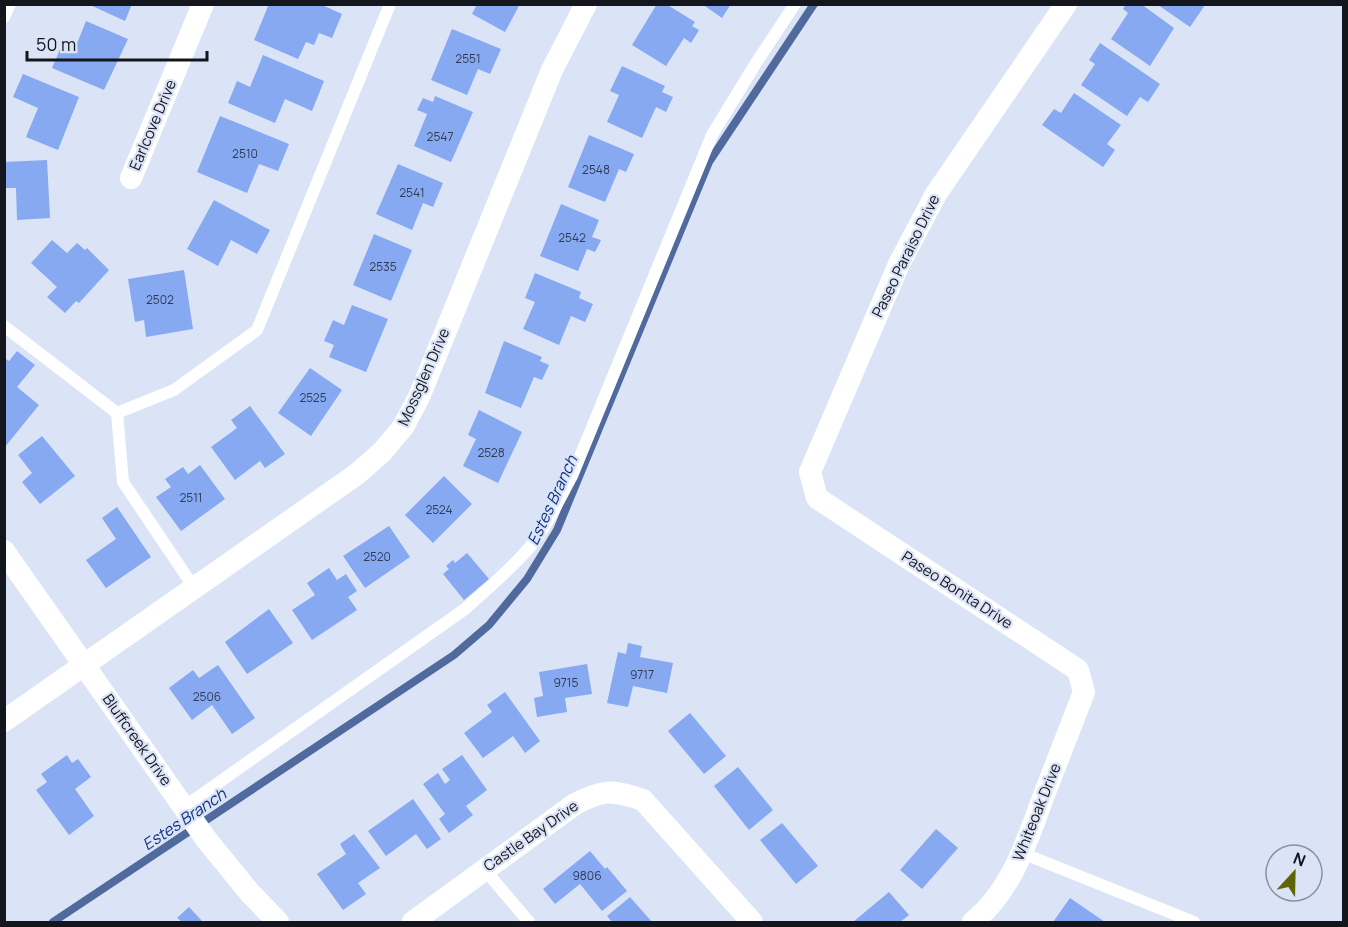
<svg xmlns="http://www.w3.org/2000/svg" width="1348" height="927" viewBox="0 0 1348 927" font-family="Manrope,sans-serif">
	<style>
		.lines { fill: none; stroke-linecap: round; stroke-linejoin: round }
		.stream { stroke: #516a9e; stroke-width: 8 }
		.building { fill: #86a9f2 }
		.lane { stroke: #fff; stroke-width: 12 }
		.street { stroke: #fff; stroke-width: 22 }
		.labels { text-anchor: middle; stroke-width: 4.5; stroke-linejoin: round; paint-order: stroke }
		.number-label { font-size: 12px; fill: #303b52 }
		.street-label { font-size: 15px; fill: #13161c; stroke: #dbe4f6 }
		.water-label { font-size: 16px; font-style: italic; fill: #103082; stroke: #dbe4f6 }
	</style>
	<rect width="100%" height="100%" fill="#dbe4f6"/>
	<g class="lines">
		<path class="stream" d="M53,922L454,655L489,625L527,579L557,530L709,162L814,4"/>
	</g>
	<g class="building">
		<path d="M88,4H132L125,21Z"/>
		<path d="M269,4H320L342,14L332,38L319,33L314,45L306,42L298,59L254,40Z"/>
		<path d="M477,4H520L505,32L472,14Z"/>
		<path d="M657,4H666L695,22L692,26L699,30L691,43L684,38L666,66L632,45Z"/>
		<path d="M702,4H731L722,18Z"/>
		<path d="M1126,4H1141L1174,28L1150,66L1111,39L1128,13L1123,9Z"/>
		<path d="M1158,5H1205L1190,27Z"/>
		<path d="M86,21L128,39L104,90L52,68L64,40L76,46Z"/>
		<path d="M452,29L501,49L490,74L478,69L467,95L431,80Z"/>
		<path d="M1100,43L1160,84L1148,102L1140,97L1127,116L1081,85L1095,64L1089,60Z"/>
		<path d="M263,55L324,81L312,111L285,99L275,123L228,103L237,81L250,87Z"/>
		<path d="M622,66L665,86L662,92L673,97L666,112L656,107L642,138L607,122L619,95L610,91Z"/>
		<path d="M23,74L79,97L58,150L26,137L38,108L13,97Z"/>
		<path d="M1074,93L1121,125L1107,144L1115,150L1103,167L1042,125L1054,109L1061,113Z"/>
		<path d="M435,96L473,112L451,162L414,146L427,114L417,110L423,98L433,102Z"/>
		<path d="M220,116L289,144L278,171L259,164L247,193L197,172Z"/>
		<path d="M589,135L634,154L626,172L619,169L605,202L568,187Z"/>
		<path d="M47,160L50,218L17,220L16,188H4V162Z"/>
		<path d="M398,164L443,183L433,207L423,203L412,230L376,214Z"/>
		<path d="M214,200L270,230L257,254L231,240L218,266L187,249Z"/>
		<path d="M561,204L599,220L592,237L601,240L595,252L587,249L578,271L540,256Z"/>
		<path d="M374,234L412,250L391,301L353,285Z"/>
		<path d="M52,240L67,253L77,243L85,250L87,248L109,270L79,303L76,301L65,313L47,297L57,287L31,263Z"/>
		<path d="M184,270L193,329L146,337L144,320L135,322L128,279Z"/>
		<path d="M535,273L581,292L579,298L593,304L585,322L571,316L559,345L523,329L535,302L525,298Z"/>
		<path d="M352,305L388,319L366,372L329,357L334,345L324,341L333,320L344,325Z"/>
		<path d="M504,341L542,357L540,361L549,365L542,380L534,377L521,408L485,393Z"/>
		<path d="M17,351L35,365L17,387L39,405L4,448V361L6,359L9,361Z"/>
		<path d="M310,368L342,390L311,436L278,413Z"/>
		<path d="M250,406L285,454L265,468L260,461L235,480L211,447L237,428L231,420Z"/>
		<path d="M479,410L522,432L498,483L463,466L476,439L468,435Z"/>
		<path d="M42,436L75,476L40,504L22,482L32,473L18,455Z"/>
		<path d="M200,465L225,499L181,531L156,497L171,487L165,479L183,467L188,474Z"/>
		<path d="M444,476L472,504L433,543L405,515Z"/>
		<path d="M117,507L151,557L106,588L86,560L116,539L102,518Z"/>
		<path d="M389,526L410,557L365,588L343,556Z"/>
		<path d="M467,553L489,579L464,600L443,574L449,569L446,566L453,560L455,563Z"/>
		<path d="M329,568L337,580L346,574L357,591L348,597L357,610L312,640L292,610L315,595L307,583Z"/>
		<path d="M269,609L293,643L247,674L225,642Z"/>
		<path d="M628,643L642,646L640,657L673,663L667,693L633,686L628,707L607,703L618,652L626,654Z"/>
		<path d="M587,664L592,694L565,698L567,712L537,717L534,698L543,696L539,672Z"/>
		<path d="M218,665L255,718L232,734L212,705L192,720L169,688L193,670L199,678Z"/>
		<path d="M505,692L540,741L525,753L513,736L483,758L464,733L492,712L487,705Z"/>
		<path d="M690,713L726,756L704,774L668,731Z"/>
		<path d="M67,755L72,763L78,759L91,777L75,789L94,816L69,835L36,790L47,782L41,774Z"/>
		<path d="M462,755L487,790L466,806L473,815L449,833L439,819L445,814L423,784L438,773L445,784L450,780L442,769Z"/>
		<path d="M738,767L773,810L749,830L714,786Z"/>
		<path d="M413,799L441,839L427,849L416,834L386,856L368,831Z"/>
		<path d="M782,823L818,866L796,884L760,840Z"/>
		<path d="M936,829L958,848L922,889L900,870Z"/>
		<path d="M354,834L380,868L358,883L366,894L343,910L317,874L346,854L340,844Z"/>
		<path d="M590,851L605,869L607,867L627,891L602,911L580,884L555,904L543,889Z"/>
		<path d="M889,892L909,915L900,922H853Z"/>
		<path d="M630,897L652,922H612L607,916Z"/>
		<path d="M1070,898L1105,922H1053Z"/>
		<path d="M189,907L203,922H182L177,918Z"/>
	</g>
	<g class="lines">
		<g class="lane">
			<path d="M4,17L10,4"/>
			<path d="M4,326L117,413"/>
			<path d="M195,589L123,482L117,413L174,390L257,330L390,4"/>
			<path d="M184,807L465,609C487,589 510,570 529,548C547,526 559,500 572,476L712,135L756,63L795,4"/>
			<path d="M1022,853L1194,922"/>
			<path d="M484,869L529,922"/>
		</g>
		<g class="street">
			<path d="M131,178L203,4"/>
			<path d="M4,551L206,839L250,893L278,922"/>
			<path d="M4,721L357,474L382,452L403,427L419,397L552,70L586,4"/>
			<path d="M413,922L575,804C604,789 612,790 643,800L752,922"/>
			<path d="M973,922C1012,890 1027,841 1044,795C1057,761 1071,726 1084,692L1078,670L817,498L810,472L899,264L936,194L1066,4"/>
		</g>
	</g>
	<g class="labels">
		<g class="number-label">
			<text x="468" y="63">2551</text>
			<text x="440" y="141">2547</text>
			<text x="245" y="158">2510</text>
			<text x="596" y="174">2548</text>
			<text x="412" y="197">2541</text>
			<text x="572" y="242">2542</text>
			<text x="383" y="271">2535</text>
			<text x="160" y="304">2502</text>
			<text x="313" y="402">2525</text>
			<text x="491" y="457">2528</text>
			<text x="191" y="502">2511</text>
			<text x="439" y="514">2524</text>
			<text x="377" y="561">2520</text>
			<text x="642" y="679">9717</text>
			<text x="566" y="687">9715</text>
			<text x="207" y="701">2506</text>
			<text x="587" y="880">9806</text>
		</g>
		<g class="street-label">
			<text transform="translate(153 125) rotate(-67)" y="5">Earlcove Drive</text>
			<text transform="translate(906 256) rotate(-64)" y="5">Paseo Paraiso Drive</text>
			<text transform="translate(424 377) rotate(-66)" y="5">Mossglen Drive</text>
			<text transform="translate(957 590) rotate(33)" y="5">Paseo Bonita Drive</text>
			<text transform="translate(137 740) rotate(55)" y="5">Bluffcreek Drive</text>
			<text transform="translate(1037 812) rotate(-68)" y="5">Whiteoak Drive</text>
			<text transform="translate(531 836) rotate(-35)" y="5">Castle Bay Drive</text>
		</g>
		<g class="water-label">
			<text transform="translate(552 500) rotate(-65)" y="6">Estes Branch</text>
			<text transform="translate(184 819) rotate(-34)" y="6">Estes Branch</text>
		</g>
	</g>
	<rect width="1348" height="927" fill="none" stroke="#13161c" stroke-width="12"/>
	<g transform="translate(1294 873) rotate(22)"><circle r="28" fill="#dbe4f6" stroke="#8b929f" stroke-width="1.5"/>
	<path d="M0-4.5L10 22L0 15L-10 22Z" fill="#5e6502"/>
	<text y="-9" font-size="16" font-weight="bold" text-anchor="middle" fill="#13161c">N</text>
	</g>
	<path d="M27 51v9h180v-9" fill="none" stroke="#13161c" stroke-width="3"/>
	<text x="36" y="51" font-size="18" fill="#13161c" stroke="#dbe4f6" stroke-width="4.5" paint-order="stroke">50 m</text>
</svg>
